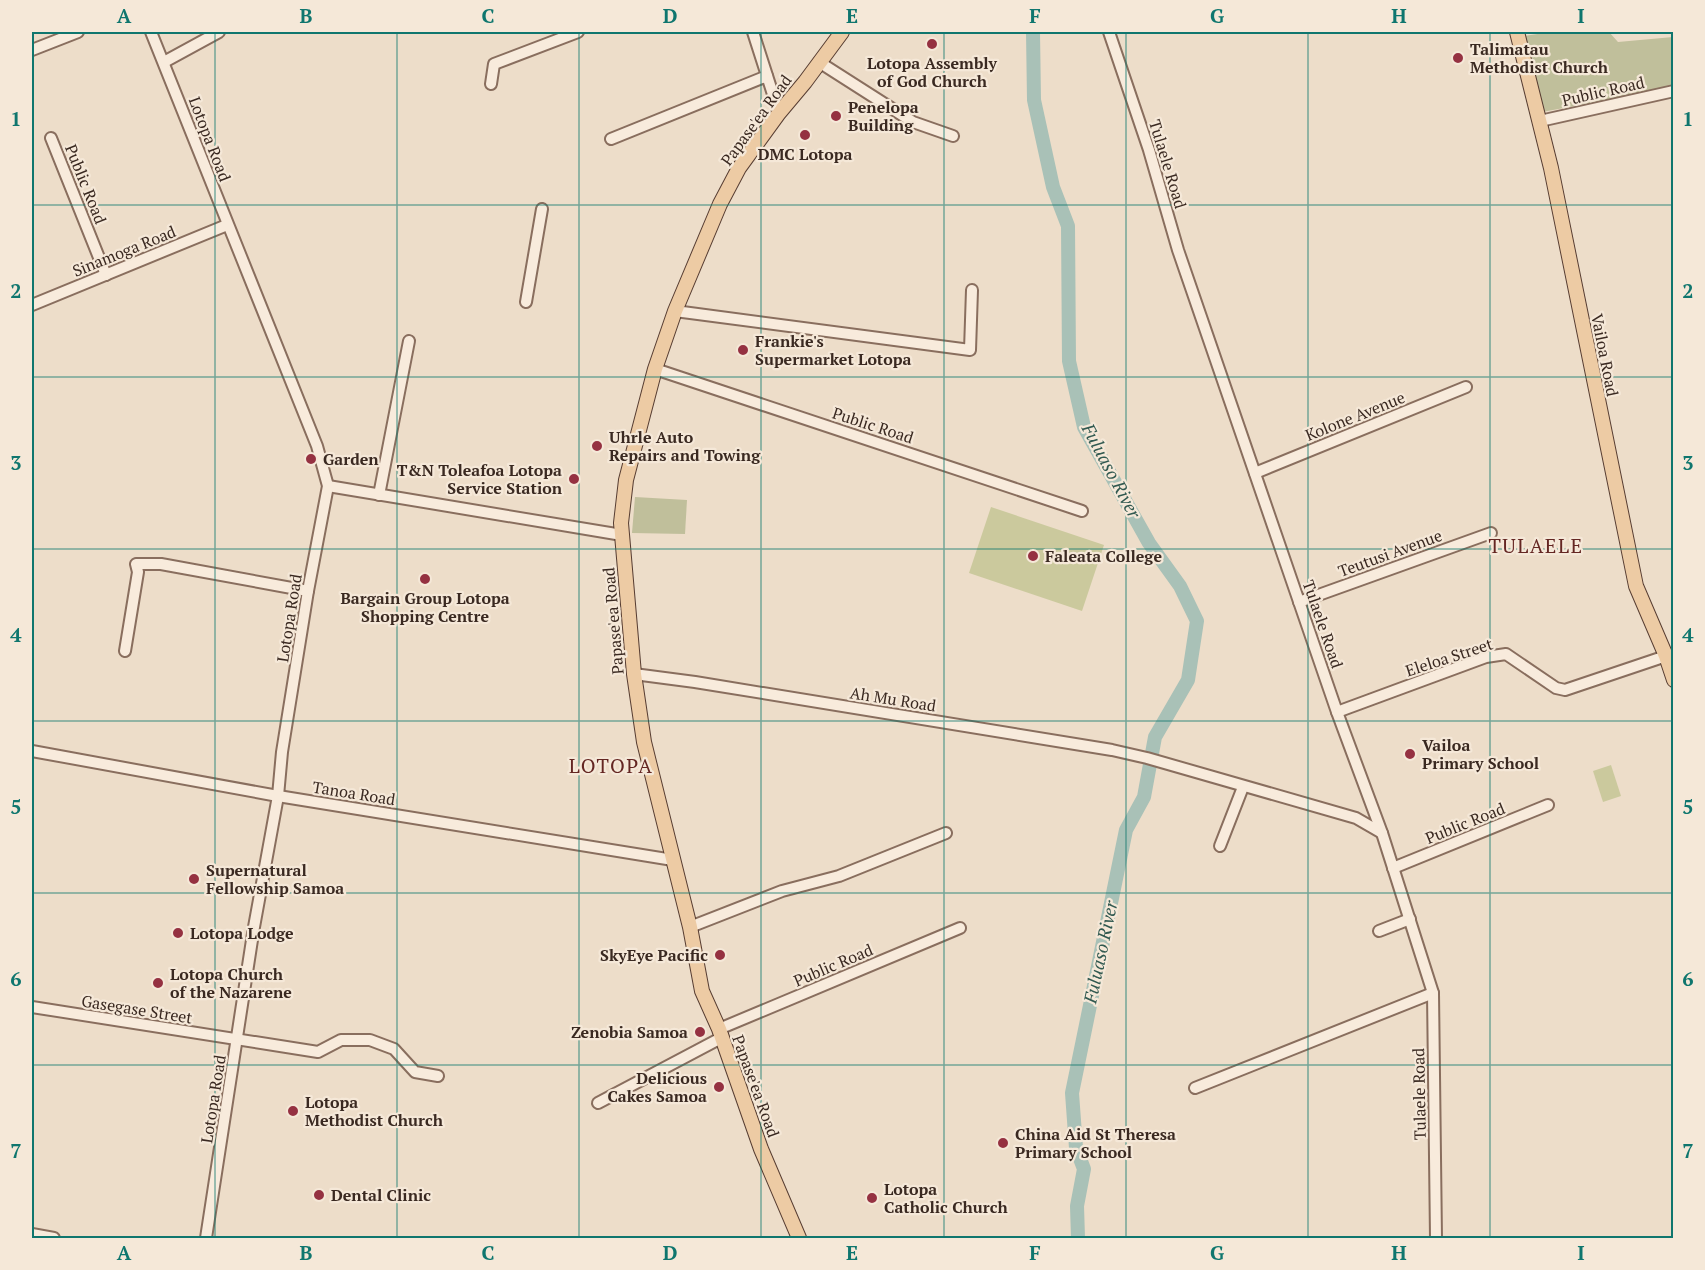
<svg xmlns="http://www.w3.org/2000/svg" width="1705" height="1270" viewBox="0 0 1705 1270" font-family="'PT Serif',serif">
	<style>
		.green { fill: #cbc99d }
		.cemetery { fill: #c0bf9b }
		.lines { fill: none; stroke-linecap: round; stroke-linejoin: round }
		.river { stroke: #a9c1b7; stroke-width: 14 }
		.minor-casing { stroke: #896e5e; stroke-width: 14 }
		.major-casing { stroke: #573d32; stroke-width: 16 }
		.minor { stroke: #f8ebdc; stroke-width: 10 }
		.major { stroke: #edcba4; stroke-width: 14 }
		.grid { fill: none; stroke: #0f766e; stroke-width: 1.5; stroke-opacity: 0.55 }
		.poi-dot { fill: #953141; stroke: #f5e8d8; stroke-width: 2 }
		.labels { text-anchor: middle; stroke-width: 4.5; stroke-linejoin: round; paint-order: stroke }
		.poi-label { font-size: 16px; font-weight: bold; fill: #3a2921; stroke: #f5e8d8; text-anchor: start }
		.street-label { font-size: 16px; fill: #3a2921; stroke: #f5e8d8 }
		.water-label { font-size: 18px; font-style: italic; fill: #315950; stroke: #f5e8d8 }
		.quarter-label { font-size: 20px; letter-spacing: 1.5px; fill: #642622; stroke: #f5e8d8 }
		.neatline { fill: none; stroke: #0f766e; stroke-width: 2 }
		.grid-label { font-size: 20px; text-anchor: middle; font-weight: bold; fill: #0f766e }
	</style>
	<rect width="100%" height="100%" fill="#edddc9"/>
	<g class="green">
		<path d="M991,507L1104,545L1082,611L969,573Z"/>
		<path d="M1611,765L1621,796L1603,802L1593,771Z"/>
	</g>
	<g class="cemetery">
		<path d="M1551,32H1609L1618,42L1673,37V88L1542,112L1524,36Z"/>
		<path d="M635,497L687,500L685,534L632,533Z"/>
	</g>
	<g class="lines">
		<path class="river" d="M1033,32L1034,100L1053,187L1068,226L1069,361L1084,427L1149,543L1180,586L1197,621L1188,680L1155,737L1144,797L1126,830L1072,1093L1076,1148L1084,1169L1077,1206L1078,1238"/>
		<g class="minor-casing">
			<g id="minor">
				<path d="M151,32L317,446L328,486L308,591L282,752L278,796L254,927L206,1238"/>
				<path d="M753,32L779,113"/>
				<path d="M1109,32L1149,150L1178,250L1337,712L1382,833L1433,993L1436,1238"/>
				<path d="M32,50L78,32"/>
				<path d="M164,62L219,32"/>
				<path d="M819,62L913,122L953,136"/>
				<path d="M491,84L494,64L578,32"/>
				<path d="M1540,121L1674,91"/>
				<path d="M51,138L106,275"/>
				<path d="M611,139L767,76"/>
				<path d="M526,302L542,209"/>
				<path d="M32,305L227,225"/>
				<path d="M675,311L970,350L972,290"/>
				<path d="M655,369L1082,511"/>
				<path d="M1255,473L1466,387"/>
				<path d="M328,486L622,535"/>
				<path d="M379,495L409,341"/>
				<path d="M1299,602L1491,533"/>
				<path d="M125,651L138,572L136,564H161L308,591"/>
				<path d="M634,674L695,682L1112,750L1147,758L1356,818L1382,833"/>
				<path d="M1337,712L1486,657L1506,654L1556,688L1565,690L1666,656"/>
				<path d="M32,751L278,796L673,860"/>
				<path d="M1220,846L1243,787"/>
				<path d="M1393,868L1548,805"/>
				<path d="M690,927L782,891L839,876L946,833"/>
				<path d="M1379,931L1410,919"/>
				<path d="M32,1007L318,1052L341,1040H370L394,1049L415,1072L438,1076"/>
				<path d="M719,1029L960,928"/>
				<path d="M1195,1088L1433,993"/>
				<path d="M598,1103L721,1038"/>
				<path d="M32,1234L54,1238"/>
			</g>
		</g>
		<g class="major-casing">
			<g id="major">
				<path d="M1517,32L1551,168L1636,586L1666,656L1674,680"/>
				<path d="M799,1238L761,1149L719,1029L702,991L690,927L644,742L634,674L621,523L626,480L655,369L675,311L720,204L739,168L779,113L805,82L842,32"/>
			</g>
		</g>
		<use href="#minor" class="minor"/>
		<use href="#major" class="major"/>
	</g>
	<path class="grid" d="M215,32V1238M397,32V1238M579,32V1238M761,32V1238M944,32V1238M1126,32V1238M1308,32V1238M1490,32V1238M32,205H1674M32,377H1674M32,549H1674M32,721H1674M32,893H1674M32,1065H1674"/>
	<g class="poi-dot">
		<circle cx="932" cy="44" r="6"/>
		<circle cx="1458" cy="58" r="6"/>
		<circle cx="836" cy="116" r="6"/>
		<circle cx="805" cy="135" r="6"/>
		<circle cx="743" cy="350" r="6"/>
		<circle cx="597" cy="446" r="6"/>
		<circle cx="311" cy="459" r="6"/>
		<circle cx="574" cy="479" r="6"/>
		<circle cx="1033" cy="556" r="6"/>
		<circle cx="425" cy="579" r="6"/>
		<circle cx="1410" cy="754" r="6"/>
		<circle cx="194" cy="879" r="6"/>
		<circle cx="178" cy="933" r="6"/>
		<circle cx="720" cy="955" r="6"/>
		<circle cx="158" cy="983" r="6"/>
		<circle cx="700" cy="1032" r="6"/>
		<circle cx="719" cy="1087" r="6"/>
		<circle cx="293" cy="1111" r="6"/>
		<circle cx="1003" cy="1143" r="6"/>
		<circle cx="319" cy="1195" r="6"/>
		<circle cx="872" cy="1198" r="6"/>
	</g>
	<g class="labels">
		<g class="poi-label">
			<text x="1470" y="55">Talimatau<tspan x="1470" dy="18">Methodist Church</tspan></text>
			<text x="932" y="69" text-anchor="middle">Lotopa Assembly<tspan x="932" dy="18">of God Church</tspan></text>
			<text x="848" y="113">Penelopa<tspan x="848" dy="18">Building</tspan></text>
			<text x="805" y="160" text-anchor="middle">DMC Lotopa</text>
			<text x="755" y="347">Frankie's<tspan x="755" dy="18">Supermarket Lotopa</tspan></text>
			<text x="609" y="443">Uhrle Auto<tspan x="609" dy="18">Repairs and Towing</tspan></text>
			<text x="323" y="465">Garden</text>
			<text x="562" y="476" text-anchor="end">T&amp;N Toleafoa Lotopa<tspan x="562" dy="18">Service Station</tspan></text>
			<text x="1045" y="562">Faleata College</text>
			<text x="425" y="604" text-anchor="middle">Bargain Group Lotopa<tspan x="425" dy="18">Shopping Centre</tspan></text>
			<text x="1422" y="751">Vailoa<tspan x="1422" dy="18">Primary School</tspan></text>
			<text x="206" y="876">Supernatural<tspan x="206" dy="18">Fellowship Samoa</tspan></text>
			<text x="190" y="939">Lotopa Lodge</text>
			<text x="708" y="961" text-anchor="end">SkyEye Pacific</text>
			<text x="170" y="980">Lotopa Church<tspan x="170" dy="18">of the Nazarene</tspan></text>
			<text x="688" y="1038" text-anchor="end">Zenobia Samoa</text>
			<text x="707" y="1084" text-anchor="end">Delicious<tspan x="707" dy="18">Cakes Samoa</tspan></text>
			<text x="305" y="1108">Lotopa<tspan x="305" dy="18">Methodist Church</tspan></text>
			<text x="1015" y="1140">China Aid St Theresa<tspan x="1015" dy="18">Primary School</tspan></text>
			<text x="884" y="1195">Lotopa<tspan x="884" dy="18">Catholic Church</tspan></text>
			<text x="331" y="1201">Dental Clinic</text>
		</g>
		<g class="street-label">
			<text transform="translate(1603 91) rotate(-13)" y="6">Public Road</text>
			<text transform="translate(756 120) rotate(-54)" y="6">Papase'ea Road</text>
			<text transform="translate(210 139) rotate(69)" y="6">Lotopa Road</text>
			<text transform="translate(1168 164) rotate(73)" y="6">Tulaele Road</text>
			<text transform="translate(86 184) rotate(68)" y="6">Public Road</text>
			<text transform="translate(124 251) rotate(-22)" y="6">Sinamoga Road</text>
			<text transform="translate(1605 355) rotate(79)" y="6">Vailoa Road</text>
			<text transform="translate(1355 416) rotate(-22)" y="6">Kolone Avenue</text>
			<text transform="translate(873 425) rotate(18)" y="6">Public Road</text>
			<text transform="translate(1390 553) rotate(-20)" y="6">Teutusi Avenue</text>
			<text transform="translate(289 618) rotate(-81)" y="6">Lotopa Road</text>
			<text transform="translate(613 621) rotate(-95)" y="6">Papase'ea Road</text>
			<text transform="translate(1323 624) rotate(71)" y="6">Tulaele Road</text>
			<text transform="translate(1449 657) rotate(-18)" y="6">Eleloa Street</text>
			<text transform="translate(893 699) rotate(9)" y="6">Ah Mu Road</text>
			<text transform="translate(354 793) rotate(9)" y="6">Tanoa Road</text>
			<text transform="translate(1465 823) rotate(-22)" y="6">Public Road</text>
			<text transform="translate(833 965) rotate(-23)" y="6">Public Road</text>
			<text transform="translate(137 1009) rotate(9)" y="6">Gasegase Street</text>
			<text transform="translate(756 1086) rotate(70)" y="6">Papase'ea Road</text>
			<text transform="translate(1419 1094) rotate(-91)" y="6">Tulaele Road</text>
			<text transform="translate(213 1099) rotate(-81)" y="6">Lotopa Road</text>
		</g>
		<g class="water-label">
			<text transform="translate(1111 471) rotate(62)" y="6">Fuluaso River</text>
			<text transform="translate(1101 952) rotate(-78)" y="6">Fuluaso River</text>
		</g>
		<g class="quarter-label">
			<text x="1536" y="553">TULAELE</text>
			<text x="611" y="773">LOTOPA</text>
		</g>
	</g>
	<rect width="1705" height="1270" fill="none" stroke="#f5e8d8" stroke-width="66"/>
	<rect x="33" y="33" width="1639" height="1204" class="neatline"/>
	<g class="grid-label">
		<text x="124" y="23">A</text>
		<text x="306" y="23">B</text>
		<text x="488" y="23">C</text>
		<text x="670" y="23">D</text>
		<text x="852" y="23">E</text>
		<text x="1035" y="23">F</text>
		<text x="1217" y="23">G</text>
		<text x="1399" y="23">H</text>
		<text x="1581" y="23">I</text>
		<text x="16" y="126">1</text>
		<text x="1688" y="126">1</text>
		<text x="16" y="298">2</text>
		<text x="1688" y="298">2</text>
		<text x="16" y="470">3</text>
		<text x="1688" y="470">3</text>
		<text x="16" y="642">4</text>
		<text x="1688" y="642">4</text>
		<text x="16" y="814">5</text>
		<text x="1688" y="814">5</text>
		<text x="16" y="986">6</text>
		<text x="1688" y="986">6</text>
		<text x="16" y="1158">7</text>
		<text x="1688" y="1158">7</text>
		<text x="124" y="1260">A</text>
		<text x="306" y="1260">B</text>
		<text x="488" y="1260">C</text>
		<text x="670" y="1260">D</text>
		<text x="852" y="1260">E</text>
		<text x="1035" y="1260">F</text>
		<text x="1217" y="1260">G</text>
		<text x="1399" y="1260">H</text>
		<text x="1581" y="1260">I</text>
	</g>
</svg>
